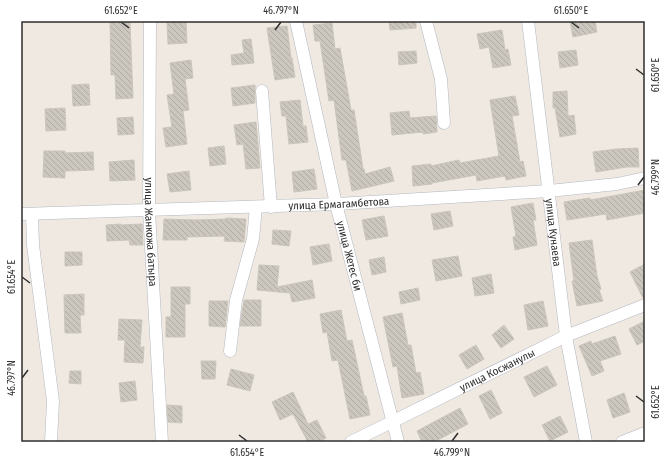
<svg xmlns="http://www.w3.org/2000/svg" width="666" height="463" viewBox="0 0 666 463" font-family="'Fira Sans Condensed',sans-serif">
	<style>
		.building { fill: url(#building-back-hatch); stroke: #cbc5ba }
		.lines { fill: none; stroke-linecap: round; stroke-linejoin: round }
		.minor-casing { stroke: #b4b7c1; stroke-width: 13 }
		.minor { stroke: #fff; stroke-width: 12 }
		.ticks { fill: none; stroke: #2e2e2e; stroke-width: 1.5 }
		.labels { text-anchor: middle; stroke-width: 3.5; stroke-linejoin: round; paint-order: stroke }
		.street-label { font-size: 11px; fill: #2e2e2e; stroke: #fff }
		.neatline { fill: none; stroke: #2e2e2e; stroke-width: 1.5 }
		.ticks-label { font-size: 10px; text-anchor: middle; fill: #2e2e2e }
	</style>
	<defs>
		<pattern id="building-back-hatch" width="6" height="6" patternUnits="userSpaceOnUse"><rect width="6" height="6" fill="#cbc7bf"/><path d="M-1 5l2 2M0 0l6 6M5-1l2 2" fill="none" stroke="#afaba4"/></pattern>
	</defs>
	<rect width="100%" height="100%" fill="#efe9e1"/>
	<g class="building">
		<path d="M110,21H130L133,98L116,99L115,75H111Z"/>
		<path d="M389,21H416V28L390,30Z"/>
		<path d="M570,21H595L597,32L573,37Z"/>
		<path d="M186,22L187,43L168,44L167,23Z"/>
		<path d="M332,23L335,49L340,48L351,110H354L363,169H364L365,174L390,167L394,181L352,191L346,160H342L334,100L329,101L320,41H315L313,25Z"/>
		<path d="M287,26L291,58H292L295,77L275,80L267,28Z"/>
		<path d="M502,30L505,50L508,49L511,65L493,68L489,47L480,49L477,34Z"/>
		<path d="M251,39L254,63L232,65L231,55L244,53L242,40Z"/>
		<path d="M576,50L578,65L560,68L558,52Z"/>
		<path d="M416,51L417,63L399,65L398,52Z"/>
		<path d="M191,60L193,78L185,79L189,110L183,111L187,144L166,147L163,128L172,127L167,95L174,94L170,63Z"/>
		<path d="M89,84L90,105L73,106L72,85Z"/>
		<path d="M255,85V103L233,106L231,88Z"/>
		<path d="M567,91L568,116L574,115L576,134L560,137L555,108H553V92Z"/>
		<path d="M515,96L519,115L512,116L520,162L523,161L526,176L506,180L505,176L477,181L476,175L432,183V184L413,186L412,166L431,164V166L459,160L460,163L499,156L490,100Z"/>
		<path d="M300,100L303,126H306L308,142L289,144L286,116H282L280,102Z"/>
		<path d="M65,108L66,130L46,131L45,109Z"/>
		<path d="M409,111L410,118L436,116L437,132L423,134V132L392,135L390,113Z"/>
		<path d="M133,117L134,134L118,135L117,118Z"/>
		<path d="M256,122L260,168L246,169L243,144L237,145L234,125Z"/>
		<path d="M224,146L226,164L210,166L208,148Z"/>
		<path d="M638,148L639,167H627L596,172L593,152L616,149Z"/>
		<path d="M44,151H65V153L93,152L94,170L65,171V178L43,177Z"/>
		<path d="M134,160L135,180L110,181L109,162Z"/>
		<path d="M314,169L317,189L294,192L292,172Z"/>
		<path d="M189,171L191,190L170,192L167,174Z"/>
		<path d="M645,190V213L607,220L606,214L567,220L564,202L590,198V200Z"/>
		<path d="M533,203L536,220H533L537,245L515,250L513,237L516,236L511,207Z"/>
		<path d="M450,211L453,226L434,230L431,214Z"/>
		<path d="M384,216L388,236L366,240L362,220Z"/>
		<path d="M226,218L246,219L244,242L224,241L225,236L187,237V240H163L164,219L196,220L226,219Z"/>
		<path d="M121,224V225L142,224L143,245H130L129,240L107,241L106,225Z"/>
		<path d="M273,230L291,231L289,246L272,244Z"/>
		<path d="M592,240L597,276L601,289L599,290L603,301L577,306L572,281H574L569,243Z"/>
		<path d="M329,244L332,261L313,265L310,247Z"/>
		<path d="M65,252H82V265L65,266Z"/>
		<path d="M458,256L462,276L436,281L432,260Z"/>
		<path d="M384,257L386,272L372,275L369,260Z"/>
		<path d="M645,264V298H643L630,272Z"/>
		<path d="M259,265L279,266L277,287L312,280L315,298L292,302L290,293L257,290Z"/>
		<path d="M491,274L494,293L475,296L472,278Z"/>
		<path d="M171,287H190V304H185V337H166V317H171Z"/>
		<path d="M418,288L420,300L401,304L399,292Z"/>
		<path d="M84,294V315H80L81,333H65L64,295Z"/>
		<path d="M244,300H261V326H240Z"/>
		<path d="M209,301H228L225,327L209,326Z"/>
		<path d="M543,301L548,326L528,330L524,305Z"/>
		<path d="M341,310L347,341L352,340L364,396H366L370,415L350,419L338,360L332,361L327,332L323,333L320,314Z"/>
		<path d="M402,313L408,345H411L416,373L420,372L424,394L402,398L397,366L393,367L383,317Z"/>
		<path d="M119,319L142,320L140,347H144L143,363L124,362L125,340H118Z"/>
		<path d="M645,321V341L637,345L629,329Z"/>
		<path d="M504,325L514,339L501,348L492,335Z"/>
		<path d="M615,336L621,354L600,361L604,371L592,376L579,346L591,341L592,344Z"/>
		<path d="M476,345L484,359L467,369L459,355Z"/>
		<path d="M201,361H216L215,379H202Z"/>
		<path d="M547,366L557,385L534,397L524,377Z"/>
		<path d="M231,369L254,375L250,391L227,385Z"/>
		<path d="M70,371H81V384L69,383Z"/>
		<path d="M135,381L137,400L121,402L119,383Z"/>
		<path d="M491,390L502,413L490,419L479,396Z"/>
		<path d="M293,392L308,424L317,420L326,438L318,442H308L293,414L280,420L272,402Z"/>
		<path d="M624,393L630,412L613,418L607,400Z"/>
		<path d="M167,405L182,406V423L168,422Z"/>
		<path d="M460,408L468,424L434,442H422L417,431Z"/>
		<path d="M560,416L568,432L550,441L542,425Z"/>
	</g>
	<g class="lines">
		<g class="minor-casing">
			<g id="minor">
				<path id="s1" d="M150,21L149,211L162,442"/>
				<path id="s2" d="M296,21L336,204L398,442"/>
				<path d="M426,21L441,79L444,123"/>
				<path id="s3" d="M528,21L566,336L586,442"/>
				<path d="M262,91L271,207"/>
				<path id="s4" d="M21,214L337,204L549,191L617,184L645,178"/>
				<path d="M32,214L33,245L53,401L51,442"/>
				<path d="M230,351L236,300L253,239L256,207"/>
				<path id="s5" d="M351,442L566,336L645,305"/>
				<path d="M622,442L645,433"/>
			</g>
		</g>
		<use href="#minor" class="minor"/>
	</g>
	<path class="ticks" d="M121,22L129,28M571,22L579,28M275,30L281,22M636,69L644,75M638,185L644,177M22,277L30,283M22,378L28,370M636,396L644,402M239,435L247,441M452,441L458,433"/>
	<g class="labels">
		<g class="street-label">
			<text dy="4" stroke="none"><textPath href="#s4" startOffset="318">улица Ермагамбетова</textPath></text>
			<text dy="4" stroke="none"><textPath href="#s1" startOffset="211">улица Жанкожа батыра</textPath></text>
			<text dy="4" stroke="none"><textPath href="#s3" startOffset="213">улица Кунаева</textPath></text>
			<text dy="4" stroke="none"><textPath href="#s2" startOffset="241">улица Жетес би</textPath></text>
			<text dy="4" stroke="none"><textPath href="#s5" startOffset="163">улица Косжанулы</textPath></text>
		</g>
	</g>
	<rect width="666" height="463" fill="none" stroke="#ffffff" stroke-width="44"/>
	<rect x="22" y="22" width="622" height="419" class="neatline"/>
	<g class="ticks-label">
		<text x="121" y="14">61.652°E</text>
		<text x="281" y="14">46.797°N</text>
		<text x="571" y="14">61.650°E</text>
		<text transform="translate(655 75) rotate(-90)" y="4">61.650°E</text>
		<text transform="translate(655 177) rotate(-90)" y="4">46.799°N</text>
		<text transform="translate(11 277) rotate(-90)" y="4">61.654°E</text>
		<text transform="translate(11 378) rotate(-90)" y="4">46.797°N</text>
		<text transform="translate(655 402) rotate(-90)" y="4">61.652°E</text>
		<text x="247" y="456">61.654°E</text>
		<text x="452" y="456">46.799°N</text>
	</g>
</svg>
